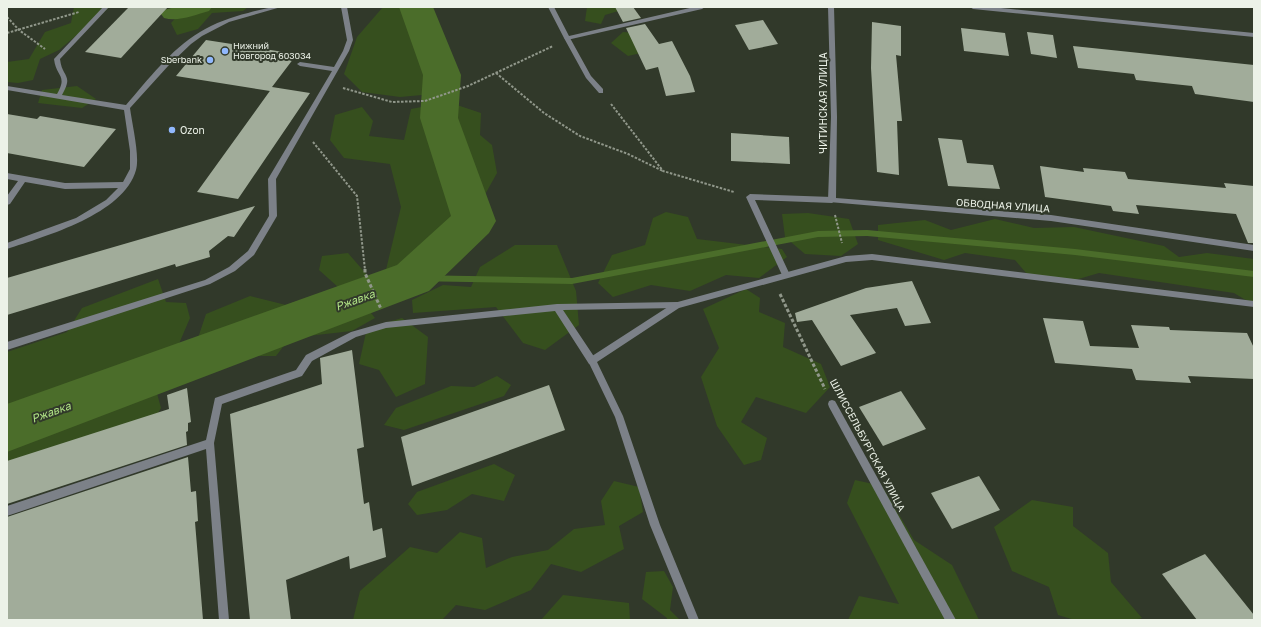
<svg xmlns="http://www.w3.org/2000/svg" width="1261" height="627" viewBox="0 0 1261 627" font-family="'Golos Text',sans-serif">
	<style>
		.green { fill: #364f1e }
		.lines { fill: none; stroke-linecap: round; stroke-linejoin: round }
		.stream { fill: #4b6d2a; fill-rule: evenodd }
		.canal { fill: #4b6d2a; fill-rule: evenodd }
		.river { fill: #4b6d2a; fill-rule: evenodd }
		.building { fill: #a1ac9a }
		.path-far1 { stroke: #90978a; stroke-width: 2; stroke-dasharray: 2.5 1.5; stroke-linecap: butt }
		.path { stroke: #90978a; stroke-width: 3; stroke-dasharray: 3.5 2; stroke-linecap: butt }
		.lane { fill: #7c8188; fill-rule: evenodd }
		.street { fill: #7c8188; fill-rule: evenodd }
		.poi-dot { fill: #91b8fd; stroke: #31392a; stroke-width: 1.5 }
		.labels { text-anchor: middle; stroke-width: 4; stroke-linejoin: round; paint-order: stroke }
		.far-poi-label { font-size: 9px; fill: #ecf2e8; stroke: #31392a; text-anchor: start }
		.street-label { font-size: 10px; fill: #ecf2e8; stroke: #31392a }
		.poi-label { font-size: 10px; fill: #ecf2e8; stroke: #31392a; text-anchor: start }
		.water-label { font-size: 11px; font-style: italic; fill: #b2e587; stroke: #31392a }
	</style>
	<rect width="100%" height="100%" fill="#31392a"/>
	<g class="green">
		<path d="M74,7H110L59,50L40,59L33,80L18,83L7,82V62L29,59L45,32L71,23Z"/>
		<path d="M186,7H248L243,11L212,13L198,29L177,35L171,23Z"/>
		<path d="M383,7H413L427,18L422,33L446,67L433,94L400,97L362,92L344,74L357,37Z"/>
		<path d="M587,7H625V9L605,15L601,24L585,21Z"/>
		<path d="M623,32L639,33L641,53L628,56L611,43Z"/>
		<path d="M77,86L96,99L82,108L38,103L42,90Z"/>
		<path d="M448,102L481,113L480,135L492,145L497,173L478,207L480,231L430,267L422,286L397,292L385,274L401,207L390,164L344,158L330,140L335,115L362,107L373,121L369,136L404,140L411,109Z"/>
		<path d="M666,212L688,217L697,239L782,249L787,257L759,278L726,275L690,291L651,285L613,297L598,283L612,255L645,245L653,218Z"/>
		<path d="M808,213L849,219L858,244L841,256L805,254L785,237L782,214Z"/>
		<path d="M995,219L1034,228L1074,227L1164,246L1179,257L1207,253L1254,259V305L1234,293L1099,273L1075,280L1027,274L1015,260L965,253L944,260L878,240V225L925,220L951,230Z"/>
		<path d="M515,245H557L576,291L579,325L545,350L523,343L496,307L413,313L412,300L443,285L471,287L480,267Z"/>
		<path d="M348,253L374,283L364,304L375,318L352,331L290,338L276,356H216L198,338L206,314L250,296L286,305L338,287L319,270L322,256Z"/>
		<path d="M158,279L166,302L186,303L190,318L175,353L86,389L65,384L7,409V352L67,332L82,308Z"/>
		<path d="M746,289L760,298L759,312L785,323L783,347L821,364L830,387L806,413L756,397L741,422L767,438L761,460L744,465L717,426L701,377L719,348L703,309Z"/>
		<path d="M402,318L428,337L425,384L396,397L379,370L359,364L367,328Z"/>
		<path d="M497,376L511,385L504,396L404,430L384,425L396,408L451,386L474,387Z"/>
		<path d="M151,385L155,386L161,408L158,413L7,466V436Z"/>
		<path d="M494,464L515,475L504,501L472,494L447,510L417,515L408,504L417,492Z"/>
		<path d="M855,480L882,486L914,540L952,565L979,620H848L859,596L899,604L847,503Z"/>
		<path d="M614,481L639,487L643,512L619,526L624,549L581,572L551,564L531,590L485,610L456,605L442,620H353L360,591L410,547L437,553L460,532L482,538L486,568L512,557L548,550L574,529L605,525L601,501Z"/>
		<path d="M1032,500L1073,507V526L1108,553L1111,582L1142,618L1133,620H1075L1058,615L1049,587L1012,571L994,527Z"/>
		<path d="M664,571L673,587L670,610L680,620H667V618L642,599L646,572Z"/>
		<path d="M563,595L629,603L630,620H541Z"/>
	</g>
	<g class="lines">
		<path class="stream" d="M867,230L1075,249L1254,271V277L1075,255L867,236L818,237L572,284L413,281L410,280L409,278L410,276L413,275L572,278L818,231Z"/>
		<path class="canal" d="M175,7H212L209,11C195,15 178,22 164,18L161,14L164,10Z"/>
		<path class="river" d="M399,7H433L461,75L458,118L496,221L489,233L429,291L7,452V404L397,265L451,216L420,118L423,75Z"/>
	</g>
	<g class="building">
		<path d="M129,7H168L121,58L85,52Z"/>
		<path d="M615,7H633L641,18L623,22Z"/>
		<path d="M763,20L778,44L749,50L735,25Z"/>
		<path d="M872,22L901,26V56L896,55L902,121H897L899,175L877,172L871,68Z"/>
		<path d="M645,24L659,44L672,41L690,76L695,92L666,96L658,67L646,70L626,28Z"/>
		<path d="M961,28L1005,33L1009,56L964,51Z"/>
		<path d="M1027,32L1053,35L1057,58L1031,54Z"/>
		<path d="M206,40L297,54L272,87L310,93L238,199L197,192L272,88L270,91L176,76Z"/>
		<path d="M1073,46L1254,65V102L1195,94L1192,86L1136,80L1134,74L1078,68Z"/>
		<path d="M7,114L37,119L40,116L116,129L84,167L7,153Z"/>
		<path d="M731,133L789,137L790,164L731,161Z"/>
		<path d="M938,138L962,140L967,163L993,165L1000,189L948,186Z"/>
		<path d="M1040,166L1084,172L1083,168L1125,172L1128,179L1226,188L1224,183L1254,186V243H1248L1236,214L1136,205L1139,214L1113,211L1111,206L1045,197Z"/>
		<path d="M255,206L234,237L228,236L209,251L210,257L176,267L175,264L7,315V278Z"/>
		<path d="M912,281L931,323L905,326L897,308L850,315L876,353L841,366L812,320L797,322L795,313L866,288Z"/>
		<path d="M1043,318L1083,321L1090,346L1139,348L1131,325L1169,327L1170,330L1247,333L1254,348V379L1188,376L1191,383L1136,380L1132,369L1055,363Z"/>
		<path d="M352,350L364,447L357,449L364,504L369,502L373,531L382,528L386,557L350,569L349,556L286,580L291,620H250L230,414L322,384L320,358Z"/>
		<path d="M549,385L565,430L412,486L401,437Z"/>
		<path d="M187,388L191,422L188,423V431L186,432L187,445L7,504V461L169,409L167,395Z"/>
		<path d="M901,391L926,429L883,446L859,407Z"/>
		<path d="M188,457L191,492L196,491L198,521L195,522L203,620H7V517Z"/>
		<path d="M979,476L1000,510L952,529L931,493Z"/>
		<path d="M1205,554L1254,615V620H1197L1162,574Z"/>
	</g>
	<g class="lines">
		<g class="path-far1">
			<path d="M7,17L19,30L45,49"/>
			<path d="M7,33L79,12"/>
			<path d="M496,73L544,113L580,136L628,154L663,171"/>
			<path d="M343,88L392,102L425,101L468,86L553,46"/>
			<path d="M611,104L663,171L734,192"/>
			<path d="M313,142L357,196L365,270"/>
			<path d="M835,215L842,243"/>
		</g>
		<g class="path">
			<path d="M365,269V273L381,309"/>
			<path d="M780,294L825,389"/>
		</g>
		<g class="lane">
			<path d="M103,7H109L60,59C62,78 74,74 62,95L126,105C148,80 170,50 200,32C215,23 231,17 248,13C259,10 269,7 281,7L229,22L202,36L191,44L169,65L130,108C132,124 140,156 136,170C124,214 46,236 7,249V243L76,218L106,200L118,188L65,189L25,182L10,204L7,205V196L18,181L7,179V173L65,183L123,182L130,169V151L124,110L7,90V86L57,94C68,75 56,77 54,59Z"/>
			<path d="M341,7H347L353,40L349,51L276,179L277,216L254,255L235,271L210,284L7,350V342L205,280L229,267L248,251L269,216L268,179L332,71L300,66L297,64L300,62L334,67L343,51L347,40Z"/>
			<path d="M567,36L570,38L591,76L603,89V93H599L586,78L564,38Z"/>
			<path d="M750,194L832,197L836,200L832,203L755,200L790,275L789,277H783L782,275L746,197Z"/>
			<path d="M677,302L680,303L681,305L680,307L677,308L563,310L595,358L596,361L595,364L592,365L589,364L555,311L386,328L356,337L312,361L302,376L222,404L214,443L229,620H219L206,449L7,516V506L206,440L215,398L296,370L306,355L351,332L386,322L557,304Z"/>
			<path d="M832,400L835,401L956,620H945L829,407L828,404L829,401Z"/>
		</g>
		<g class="street">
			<path d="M548,7H554L569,36L694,7H705L702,9L567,40L564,38Z"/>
			<path d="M828,7H834L837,117L836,198L1051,215L1254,245V251L1051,221L829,202L828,200L831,117Z"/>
			<path d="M970,7H991L1254,33V37L973,9Z"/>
			<path d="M872,254L1254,301V307L872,260L846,262L679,308L597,362L623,416L660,525L699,620H689L650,525L615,417L588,361L589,358L674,303L846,256Z"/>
		</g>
	</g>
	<g class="poi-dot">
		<circle cx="225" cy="51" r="4"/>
		<circle cx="210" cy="60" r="4"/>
		<circle cx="172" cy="130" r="4"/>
	</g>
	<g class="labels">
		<g class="far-poi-label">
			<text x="233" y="49">Нижний<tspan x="233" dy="10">Новгород 603034</tspan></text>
			<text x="202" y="63" text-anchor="end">Sberbank</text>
		</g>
		<g class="street-label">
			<text transform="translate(823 103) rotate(-90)" y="4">ЧИТИНСКАЯ УЛИЦА</text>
			<text transform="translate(1003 205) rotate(4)" y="4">ОБВОДНАЯ УЛИЦА</text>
			<text transform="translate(868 445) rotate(62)" y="4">ШЛИССЕЛЬБУРГСКАЯ УЛИЦА</text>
		</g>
		<g class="poi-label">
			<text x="180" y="134">Ozon</text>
		</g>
		<g class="water-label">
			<text transform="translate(355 300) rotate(-20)" y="4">Ржавка</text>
			<text transform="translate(51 412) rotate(-20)" y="4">Ржавка</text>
		</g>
	</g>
	<rect width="1261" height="627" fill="none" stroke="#ecf2e8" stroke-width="16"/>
</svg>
